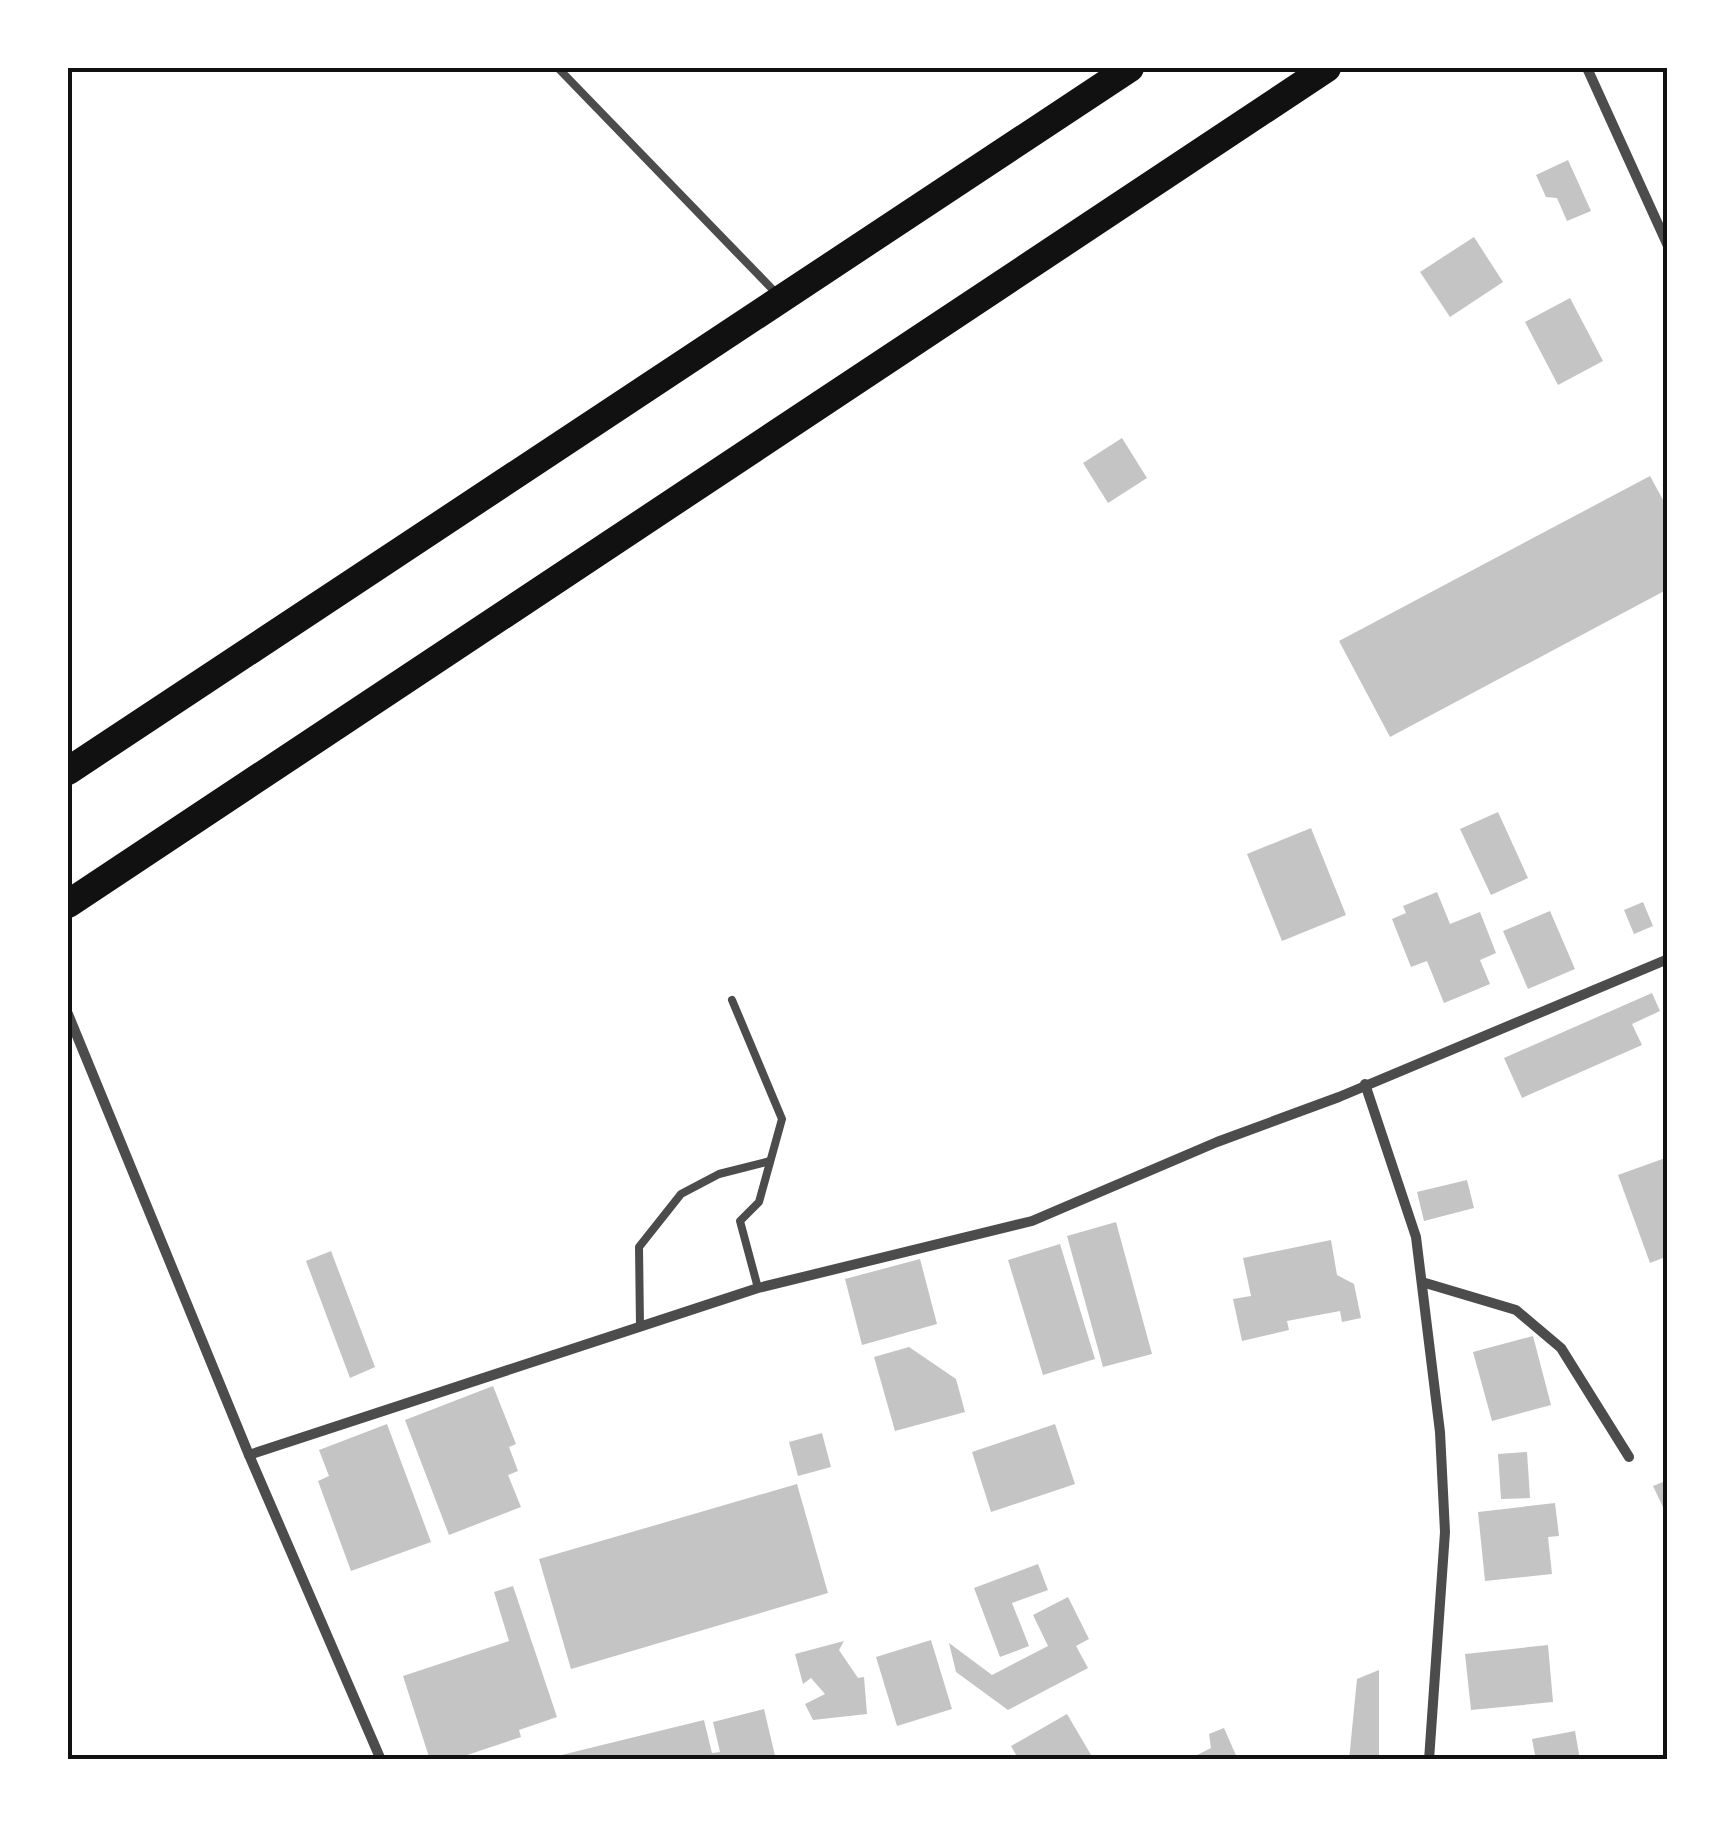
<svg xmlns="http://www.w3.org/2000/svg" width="1735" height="1827" viewBox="0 0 1735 1827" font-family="'Alegreya Sans',sans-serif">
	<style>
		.building { fill: #c4c4c4 }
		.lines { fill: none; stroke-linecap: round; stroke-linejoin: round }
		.service { stroke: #4c4c4c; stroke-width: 8 }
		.minor { stroke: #4c4c4c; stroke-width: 10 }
		.trunk { stroke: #111; stroke-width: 28 }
		.neatline { fill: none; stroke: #111; stroke-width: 4 }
	</style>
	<rect width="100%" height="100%" fill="#fff"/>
	<g class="building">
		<path d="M1568,160L1591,211L1567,221L1557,198L1546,197L1536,175Z"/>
		<path d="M1474,237L1503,282L1450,317L1420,272Z"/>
		<path d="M1570,298L1603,361L1558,385L1525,322Z"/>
		<path d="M1122,438L1147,478L1108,503L1083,463Z"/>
		<path d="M1650,476L1668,509V589L1390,737L1339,641Z"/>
		<path d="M1498,812L1528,878L1491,895L1460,829Z"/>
		<path d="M1311,828L1346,915L1282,941L1247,854Z"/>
		<path d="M1437,892L1450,924L1480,912L1496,953L1480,960L1490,984L1444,1003L1427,961L1411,967L1392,919L1406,913L1403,906Z"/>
		<path d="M1643,902L1653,926L1634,934L1624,910Z"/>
		<path d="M1550,911L1575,969L1528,989L1503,931Z"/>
		<path d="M1652,993L1660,1011L1632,1024L1642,1045L1522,1098L1504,1058Z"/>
		<path d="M1668,1157V1256L1650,1263L1618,1175Z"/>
		<path d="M1467,1180L1474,1208L1424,1221L1417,1192Z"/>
		<path d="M1116,1222L1152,1354L1103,1367L1067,1236Z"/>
		<path d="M1331,1240L1337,1275L1354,1284L1361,1318L1342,1322L1340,1311L1287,1321L1289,1330L1242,1341L1233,1299L1251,1296L1243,1258Z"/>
		<path d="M1060,1244L1095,1359L1043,1375L1008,1260Z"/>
		<path d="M331,1251L375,1367L350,1378L306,1261Z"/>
		<path d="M920,1259L937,1324L862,1345L845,1279Z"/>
		<path d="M1533,1336L1551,1405L1492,1421L1473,1352Z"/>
		<path d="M909,1347L956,1379L965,1412L895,1431L874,1357Z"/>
		<path d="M493,1386L516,1444L509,1447L518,1471L508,1475L521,1507L449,1535L405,1420Z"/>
		<path d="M387,1424L431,1542L351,1571L318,1481L329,1476L319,1450Z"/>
		<path d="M1055,1424L1075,1484L991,1512L972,1452Z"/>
		<path d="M822,1433L831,1467L798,1476L789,1442Z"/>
		<path d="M1527,1452L1530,1498L1501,1499L1498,1454Z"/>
		<path d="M1668,1480V1518L1653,1486Z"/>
		<path d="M797,1484L828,1593L571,1669L539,1559Z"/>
		<path d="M1555,1503L1559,1536L1548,1537L1552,1574L1485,1581L1478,1512Z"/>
		<path d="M1038,1564L1048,1590L1012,1603L1029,1646L1000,1657L974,1588Z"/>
		<path d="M513,1586L557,1717L519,1730L521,1737L452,1760H430L403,1676L509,1641L494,1592Z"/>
		<path d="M1068,1597L1089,1639L1076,1646L1088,1668L1008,1710L956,1672L949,1643L992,1675L1048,1646L1033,1615Z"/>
		<path d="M931,1640L952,1709L897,1726L876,1657Z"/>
		<path d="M844,1641L839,1650L858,1678L864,1677L867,1714L813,1720L805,1704L825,1694L811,1678L803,1684L795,1654Z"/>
		<path d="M1548,1645L1553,1702L1471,1710L1465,1654Z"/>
		<path d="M1379,1670V1760H1349L1357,1679Z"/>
		<path d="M764,1709L776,1760H541L704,1720L712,1753L720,1752L713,1722Z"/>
		<path d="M1067,1714L1094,1760H1019L1011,1746Z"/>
		<path d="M1224,1728L1238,1760H1187L1211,1748L1209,1734Z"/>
		<path d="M1575,1731L1580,1760H1536L1532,1739Z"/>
	</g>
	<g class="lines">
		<g class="service">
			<path d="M558,68L778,295"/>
			<path d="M732,1000L782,1119L759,1202L740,1221L758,1288"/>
			<path d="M640,1326L639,1247L681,1194L719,1174L770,1161"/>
		</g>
		<g class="minor">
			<path d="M1587,68L1668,246"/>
			<path d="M68,1014L249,1455L381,1760"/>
			<path d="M1365,1084L1416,1237L1440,1432L1445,1532L1429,1760"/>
			<path d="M1422,1282L1516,1310L1561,1348L1629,1457"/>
			<path d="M249,1455L758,1288L1032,1221L1217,1142L1339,1097L1668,959"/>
		</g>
		<g class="trunk">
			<path d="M68,771L1130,68"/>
			<path d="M68,904L1327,68"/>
		</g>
	</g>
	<rect width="1735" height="1827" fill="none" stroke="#ffffff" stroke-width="140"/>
	<rect x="70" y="70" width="1595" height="1687" class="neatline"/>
</svg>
